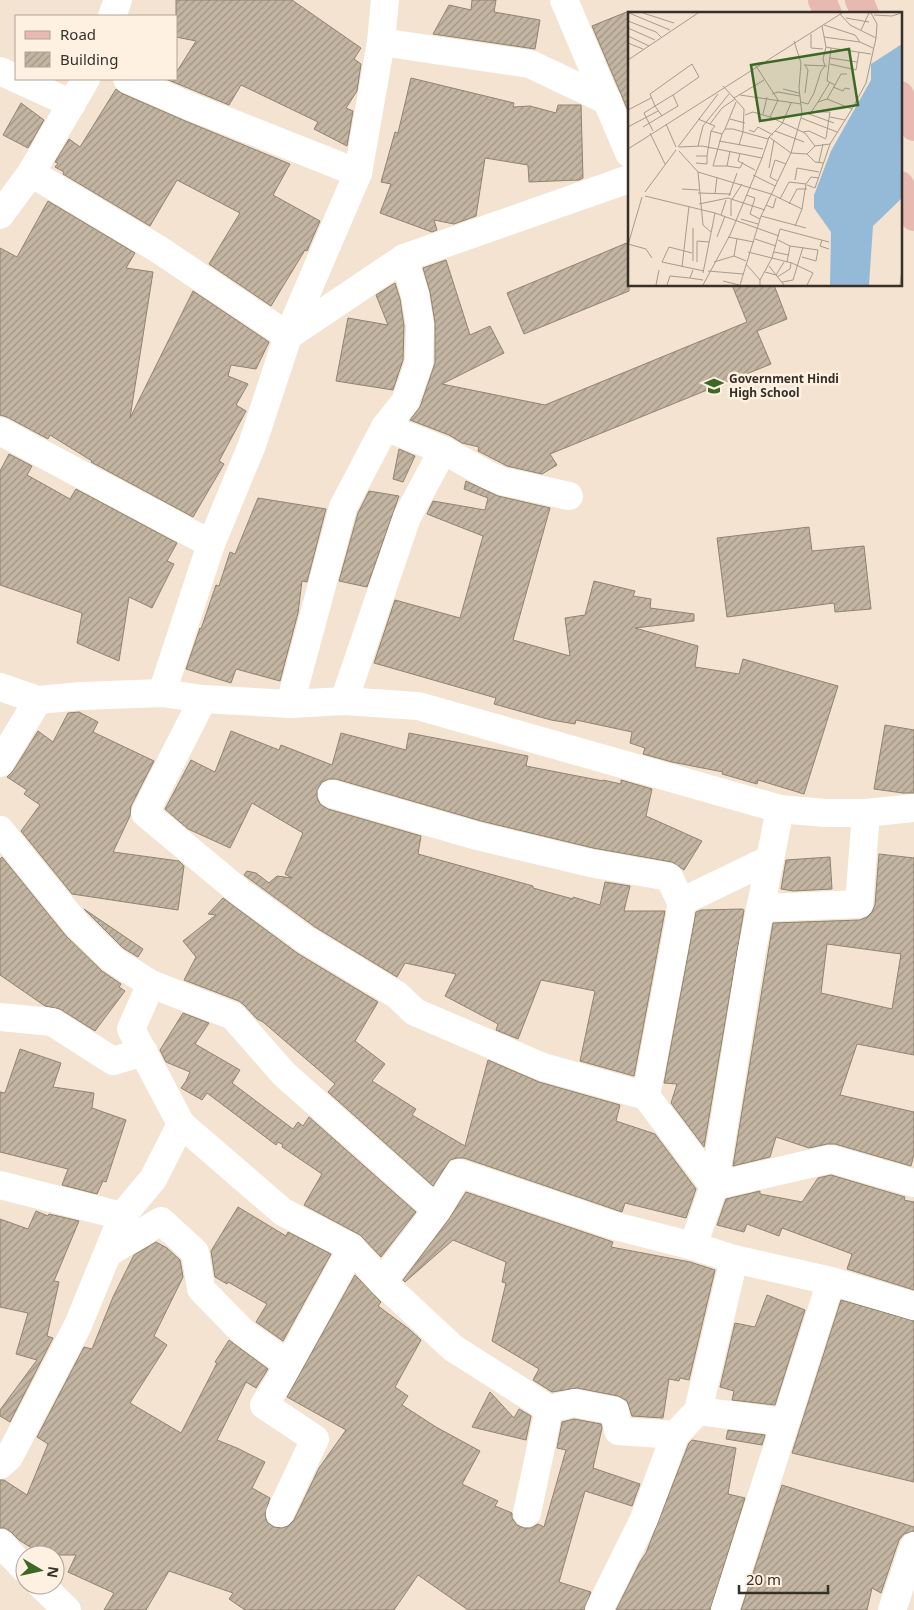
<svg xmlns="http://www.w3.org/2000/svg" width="914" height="1610" viewBox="0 0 914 1610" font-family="'Noto Sans',sans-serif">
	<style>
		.building { fill: url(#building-hatch); stroke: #908371; fill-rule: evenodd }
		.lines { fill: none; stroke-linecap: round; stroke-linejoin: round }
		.minor { stroke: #fff; stroke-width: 28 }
		.major { stroke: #e7b9b0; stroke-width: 28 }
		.labels { text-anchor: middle; stroke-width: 5; stroke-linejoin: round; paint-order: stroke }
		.poi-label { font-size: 12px; font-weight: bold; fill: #363029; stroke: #fef1e2; text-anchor: start }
		.inset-road { fill: none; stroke: #a79b8d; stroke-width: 1 }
		.view { fill: #3c6826; fill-opacity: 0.15; stroke: #3c6826; stroke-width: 2.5 }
		.inset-edge { fill: none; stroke: #363029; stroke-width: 2.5 }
	</style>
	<defs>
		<pattern id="building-hatch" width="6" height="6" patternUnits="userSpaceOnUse" patternTransform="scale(1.25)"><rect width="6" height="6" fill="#c3b5a2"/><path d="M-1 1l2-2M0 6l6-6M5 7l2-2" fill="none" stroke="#9f9484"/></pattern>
	</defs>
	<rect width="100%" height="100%" fill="#f3e3d0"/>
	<g class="building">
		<path d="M176,0H292L361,48L354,59L361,64L357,91L346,108L353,111L347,146L314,129L318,122L241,85L229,105L166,79H176V73L196,41L176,37Z"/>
		<path d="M472,0H496L494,12L540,20L535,49L433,34L449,5L471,10Z"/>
		<path d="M629,11V113L592,26Z"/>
		<path d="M411,78L514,103L513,107L530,106L556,113L558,105H581L583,178L579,180L529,182L528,165L485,158L476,216L454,224L434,220L437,230L432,232L380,213L391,184L381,182L395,132L398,133Z"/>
		<path d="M116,89L121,93L183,120L290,164L273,195L320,221L307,251L305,250L271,306L209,264L240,213L177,180L150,226L63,174L64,172L55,167L58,163L55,162L69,139L80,147Z"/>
		<path d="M21,103L44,120L28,148L3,135Z"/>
		<path d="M48,201L135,253L126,268L153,272L130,418L193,291L269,342L256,369L231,365L228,376L248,384L236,405L246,411L219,461L224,464L193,517L91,462L92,461L50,435L48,439L7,417L0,415V248L17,257Z"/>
		<path d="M629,242V291L524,334L507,293Z"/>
		<path d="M446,260L470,335L490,326L504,353L442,384L545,405L747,322L732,285H774L787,319L757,331L771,364L550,454L557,465L542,474L507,466L478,451L479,447L462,443L449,435L410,420L420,407L435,363V323L430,292L423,268Z"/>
		<path d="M395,283L400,299L404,326L403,360L393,390L336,381L348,318L388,325L376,295Z"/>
		<path d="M399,449L415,456L403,482L393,479Z"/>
		<path d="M9,454L32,466L27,475L70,499L76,489L177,543L167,561L174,564L152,608L129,597L119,661L77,643L82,613L0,585V471Z"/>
		<path d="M466,481L498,496L550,508L513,640L570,656L565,618L585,615L594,581L635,591L633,596L651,599L650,608L694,614V621L635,628L698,646L695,667L739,674L743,659L838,686L804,794L758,780L757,784L722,774L723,772L672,762L643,754L645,748L630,743L632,732L576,720L575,724L551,720L494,704L496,698L374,663L395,600L460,618L483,536L427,514L433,501L485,510L488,498L464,489Z"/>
		<path d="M369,491L399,496L367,587L339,581L358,513Z"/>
		<path d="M258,498L326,509L307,582L302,581L298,613L280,681L236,669L231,683L186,669L200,628L201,629L216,585L219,586L230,552L235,554Z"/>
		<path d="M809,527L812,551L864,546L871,609L835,612L834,603L727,617L717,538Z"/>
		<path d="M79,712L98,722L93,732L154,761L131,806L130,816L113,852L179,861L184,866L178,910L72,894L21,831L40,805L24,794L27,790L7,777L13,771L38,731L53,742L68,713Z"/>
		<path d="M885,725L914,730V793H903L874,789Z"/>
		<path d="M231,731L279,750L281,745L332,765L341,733L406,750L409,733L528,756L526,766L603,781V780L621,784V780L652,789L646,816L702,841L684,870L672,862L593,848L481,821L336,779H329L322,782L317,790V797L320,804L328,809L421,836L418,854L533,886V888L573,899V897L600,905L605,882L630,886L624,911H665L634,1076L580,1061L595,991L541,980L518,1039L496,1030L498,1024L445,996L456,974L405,963L397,977L315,927L244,875L247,871L256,873L269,883L277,876L292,878L285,874L303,833L252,803L230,848L188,829L165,809L191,760L215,772Z"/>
		<path d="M879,854L914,858V1055L857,1044L840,1095L914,1112V1154L911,1166L835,1144H827L809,1148L776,1137L770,1157L733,1166L773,923L860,920L867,917L872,912L875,905ZM827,944L901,954L892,1009L821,993Z"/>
		<path d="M2,857L66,936L102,971L121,984L119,987L125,991L95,1031L60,1009L45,1006L0,975V859Z"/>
		<path d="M830,857L832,889L793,891L781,889L786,860Z"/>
		<path d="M223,898L297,953L378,1002L355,1041L385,1064L372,1081L416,1109L412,1115L465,1146L488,1060L539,1082L620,1105L616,1121L655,1134L696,1189L686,1218L625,1203L622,1212L619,1211L464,1158H457L450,1160L433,1186L328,1092L335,1084L263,1022L257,1019L244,1005L239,1001L184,980L196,957L183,941L216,915L208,914Z"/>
		<path d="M84,909L143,949L138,957L123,948Z"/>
		<path d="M742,909L744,910L704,1147L671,1103L677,1084L664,1083L696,912L701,910Z"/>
		<path d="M183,1013L209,1023L195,1044L240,1070L232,1083L293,1129L298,1122L303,1126L309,1117L416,1212L381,1257L360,1235L304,1205L322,1174L282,1147L283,1145L278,1142L276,1145L207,1093L202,1100L181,1088L186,1081L190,1072L166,1062L160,1050Z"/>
		<path d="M20,1049L61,1063L53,1087L94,1093L92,1108L126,1120L106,1182L103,1181L97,1194L62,1185L68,1169L0,1152V1092L5,1093Z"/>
		<path d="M831,1175L905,1197L904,1200L914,1202V1290L847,1269L852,1254L782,1228L779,1236L747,1224L744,1232L717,1225L726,1199L760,1191V1194L802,1202L818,1178Z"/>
		<path d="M466,1192L613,1242L611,1247L690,1262L715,1270L689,1380L680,1378L679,1381L669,1379L663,1418L632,1416L627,1401L618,1396L577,1388L552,1392L533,1380L539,1369L492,1341L506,1283L502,1282L506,1262L453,1240L405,1282L403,1280L449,1219Z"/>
		<path d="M238,1207L286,1236L288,1232L331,1254L283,1341L256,1322L267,1304L228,1282L227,1284L215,1277L211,1251Z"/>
		<path d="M36,1211L48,1216L49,1214L79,1221L54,1281L59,1282L47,1336L53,1338L10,1422L0,1416V1410L37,1360L16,1354L28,1313L0,1307V1219L28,1229Z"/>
		<path d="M156,1242L167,1248L180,1260L183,1277L154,1336L167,1345L130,1403L181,1433L217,1363L215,1362L229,1340L268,1369L256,1388L246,1382L217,1440L237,1448L265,1462L252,1488L270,1498L265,1515L267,1522L274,1527L282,1528L288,1526L294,1520L319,1468L346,1430L287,1397L355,1275L381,1302L378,1306L409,1329L421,1340L395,1387L408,1396L402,1405L436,1427L480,1451L462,1484L498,1501L495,1506L512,1513V1518L517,1525L524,1528H531L538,1524L544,1527L566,1450L557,1448L562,1422L574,1419L601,1424L602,1428L593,1468L640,1484L632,1506L585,1491L559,1582L591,1592L584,1610H468L418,1575L394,1610H245L229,1599L233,1593L169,1571L146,1610H104L114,1593L68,1572L76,1555H43L19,1540L11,1532L5,1528H0V1480H4L27,1495L48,1444L37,1437L84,1347L92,1349L113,1297L134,1255Z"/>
		<path d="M767,1295L805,1310L775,1405L732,1400L734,1391L720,1387L735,1323L755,1327Z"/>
		<path d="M841,1300L914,1321V1482L792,1453Z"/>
		<path d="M490,1392L514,1418L519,1409L531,1416L526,1440L472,1427Z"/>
		<path d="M728,1430L765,1435L762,1445L726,1439Z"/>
		<path d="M692,1440L736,1448L728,1494L745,1498L710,1610H616L640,1562L646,1553L689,1443Z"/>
		<path d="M782,1485L914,1527V1531L904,1534L899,1540L881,1593L872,1588L867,1610H741Z"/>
	</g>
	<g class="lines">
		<g class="minor">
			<path d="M564,0L629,153"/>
			<path d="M112,16L118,0"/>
			<path d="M381,42L530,64L608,101"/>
			<path d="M0,71L72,104"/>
			<path d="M127,79L189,106L358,173"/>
			<path d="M31,173L86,79"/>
			<path d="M0,215L31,173L158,249L288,336L404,258L629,179"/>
			<path d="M385,427L443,450L486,474L502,481L569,496"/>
			<path d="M0,431L211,544"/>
			<path d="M0,687L38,700L81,696L162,693L203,699L290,704L344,701L418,706L780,809L825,813H866L914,808"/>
			<path d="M162,693L211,544L252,445L288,336L358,173L381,42L385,0"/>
			<path d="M203,699L145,813L240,892L306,940L397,995L415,1012L543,1067L646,1096L714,1186L831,1159L914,1183"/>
			<path d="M344,701L407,517L443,450"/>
			<path d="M290,704L343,507L385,427L405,402L419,363L420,325L415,295L404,258"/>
			<path d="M0,763L38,700"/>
			<path d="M332,794L477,836L590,863L669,877L681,902L770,859"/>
			<path d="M0,830L77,925L113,960L151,984L131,1029L181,1124L153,1179L122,1216L117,1230L78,1325L9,1457L0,1465"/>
			<path d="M760,908L859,904L866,813"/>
			<path d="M151,984L233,1016L284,1074L437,1210"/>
			<path d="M0,1017L52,1022L113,1061L144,1052"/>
			<path d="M646,1096L680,917L681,902"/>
			<path d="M181,1124L283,1212L352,1248L382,1282L437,1210L459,1173L615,1226L693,1246L734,1259L831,1281L914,1306"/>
			<path d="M0,1185L122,1216"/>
			<path d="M693,1246L714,1186L752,950L780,809"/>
			<path d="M108,1253L161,1221L195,1252L201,1289L243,1332L288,1364"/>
			<path d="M382,1282L453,1348L549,1409L527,1513"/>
			<path d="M549,1409L574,1403L615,1411L618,1431L675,1435"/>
			<path d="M698,1411L785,1422"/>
			<path d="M280,1513L315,1439L264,1405L278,1383L352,1248"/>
			<path d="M0,1543L25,1569"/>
			<path d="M41,1585L67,1610"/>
			<path d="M599,1610L644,1519L675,1435L698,1411L734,1259"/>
			<path d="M725,1610L831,1281"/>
			<path d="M892,1610L914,1546"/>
		</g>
		<g class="major">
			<path d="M822,0L828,14"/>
			<path d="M859,0L865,14"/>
			<path d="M900,95L914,127"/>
			<path d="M900,185L914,217"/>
		</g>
	</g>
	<defs>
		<g id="school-bare" transform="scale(1.5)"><path d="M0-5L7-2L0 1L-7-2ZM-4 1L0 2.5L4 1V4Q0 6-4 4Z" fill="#3c6826" stroke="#fef1e2" stroke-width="2.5" paint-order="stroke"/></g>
	</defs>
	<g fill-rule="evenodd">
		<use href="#school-bare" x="714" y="386"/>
	</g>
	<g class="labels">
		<g class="poi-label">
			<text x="729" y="383">Government Hindi<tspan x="729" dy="14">High School</tspan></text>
		</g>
	</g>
	<g transform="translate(628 12)">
		<rect width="274" height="274" fill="#f3e3d0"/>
		<path d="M274,32V186L245,214L241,273H202L203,220L186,196V183L203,139L243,68V52Z" fill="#95bad7"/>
		<path class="inset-road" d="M1,1L42,18M15,1L46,11M212,2L222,13L248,26L249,12L243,1M246,3L264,4L273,1M218,6L241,10M0,9L28,20L33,25M196,13L227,23L232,30M194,14L198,35M0,16L27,28M233,18L241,1M183,22V36L195,37M0,24L21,34M196,25L232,30L245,36M0,31L15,37M203,36L243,42M202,46L229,50M0,48L70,1M202,52L228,58L231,40M176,53L199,54M177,53L180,58L177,81M128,54L150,88L142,105L177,121L187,134M207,73L213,62H219M95,74L116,97L115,120L111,133M205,75L215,79L217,76L222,77M155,77L171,81M144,82L150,80L172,84M112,83L173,92M106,86L136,68M173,90L180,92L186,81L193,59L197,54L195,47L198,35L203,36L199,69L207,73L199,87M190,90L202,70M224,97L238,71L248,26M0,98L23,86M184,100H202L198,126M135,102L139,85M181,102L206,111M117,103L125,100L142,105M181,103L190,90L199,87L224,97L202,132M202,105L217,108M173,106L209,120M70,107L87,114L83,119L94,122L97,117H105L140,127M102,107L117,111M38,112L48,135M82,112L94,96L107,87M0,115L30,99M15,115L50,94L45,83M97,117L108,90M121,118L126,120L130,115L145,123M25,119L16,101L27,94L45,83L71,65L64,52L22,82L27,94L34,104M147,119L176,130M175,120L181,119L198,127M22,121L37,152M94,122L85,154H99M141,125L163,141L179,142L187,150L195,151M91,129L135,137M70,134L75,114L101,82M50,135L90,82M51,135L74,134L134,146L141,125L154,112L163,91M0,137L214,1M51,139L70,160L143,182L174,197L167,214M102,139L99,154L112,156L115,150M112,141L110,149L127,158M179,142L187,134L202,132L187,176L179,173M68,144H79V152L68,151M79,144L83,119M191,150L195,132M141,156L146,128M70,160L75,213L83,220M125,163L147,174M167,168L169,156L191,160M149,169L142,165L147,148L158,152M178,172L183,165L191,166M54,177L71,178M17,180L48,138M70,181L103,182M87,182L89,165M118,183L127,186L122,202L132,207M17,184L87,201L151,224M101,184L109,161M152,187L161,170L178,172L174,197M71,192L100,186L137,198M161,192L169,177H179M138,193L145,196L148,186M93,203L98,188M103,204V189L114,172M133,204L178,216M113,207L130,212M89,225L97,204M100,225L126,230M109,227L106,244L118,249M127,227L148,234M150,228L162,234L190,238L188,249L174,245M194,228L192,234L201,237M0,232L18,237L24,246M0,233L14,185M120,240L164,251L185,261L179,273M146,240L161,243M64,241L41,235L34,250L76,259M65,249V216M69,250V229L81,230M86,250L106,244M159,250L162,234M118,252L132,268V273M141,254L156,273M54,255L61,194M65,258L62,266L75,268M80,259L115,262M137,260L148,263L156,250M75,261L87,201M149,265L162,257L163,251M132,268L144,246L152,217L201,230M95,269L111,273M154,270L165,268L175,235M28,273L31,258M39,273L42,264L62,266M75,273L102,223L134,146M112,273L133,204L163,141L174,102L171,76L173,51L166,29M272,273L274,258"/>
		<path class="view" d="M221,37L230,93L132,109L123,53Z"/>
		<rect width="274" height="274" class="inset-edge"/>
	</g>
	<rect x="15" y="15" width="162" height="65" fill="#fef1e2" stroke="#aea498"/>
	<rect x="25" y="31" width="25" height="8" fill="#e7b9b0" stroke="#aea498"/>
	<text x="60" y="40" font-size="15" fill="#363029">Road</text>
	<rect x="25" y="52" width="25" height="15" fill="url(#building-hatch)" stroke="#aea498"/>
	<text x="60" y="65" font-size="15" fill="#363029">Building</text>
	<g transform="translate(40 1570) rotate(99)"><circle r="24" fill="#fef1e2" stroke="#aea498"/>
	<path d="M0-4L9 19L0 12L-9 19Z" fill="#3c6826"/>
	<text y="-8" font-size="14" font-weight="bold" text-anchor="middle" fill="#363029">N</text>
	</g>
	<path d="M739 1585v8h89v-8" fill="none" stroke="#363029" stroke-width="2.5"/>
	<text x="746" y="1585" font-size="15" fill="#363029" stroke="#fef1e2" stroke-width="4" paint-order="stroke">20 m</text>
</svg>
